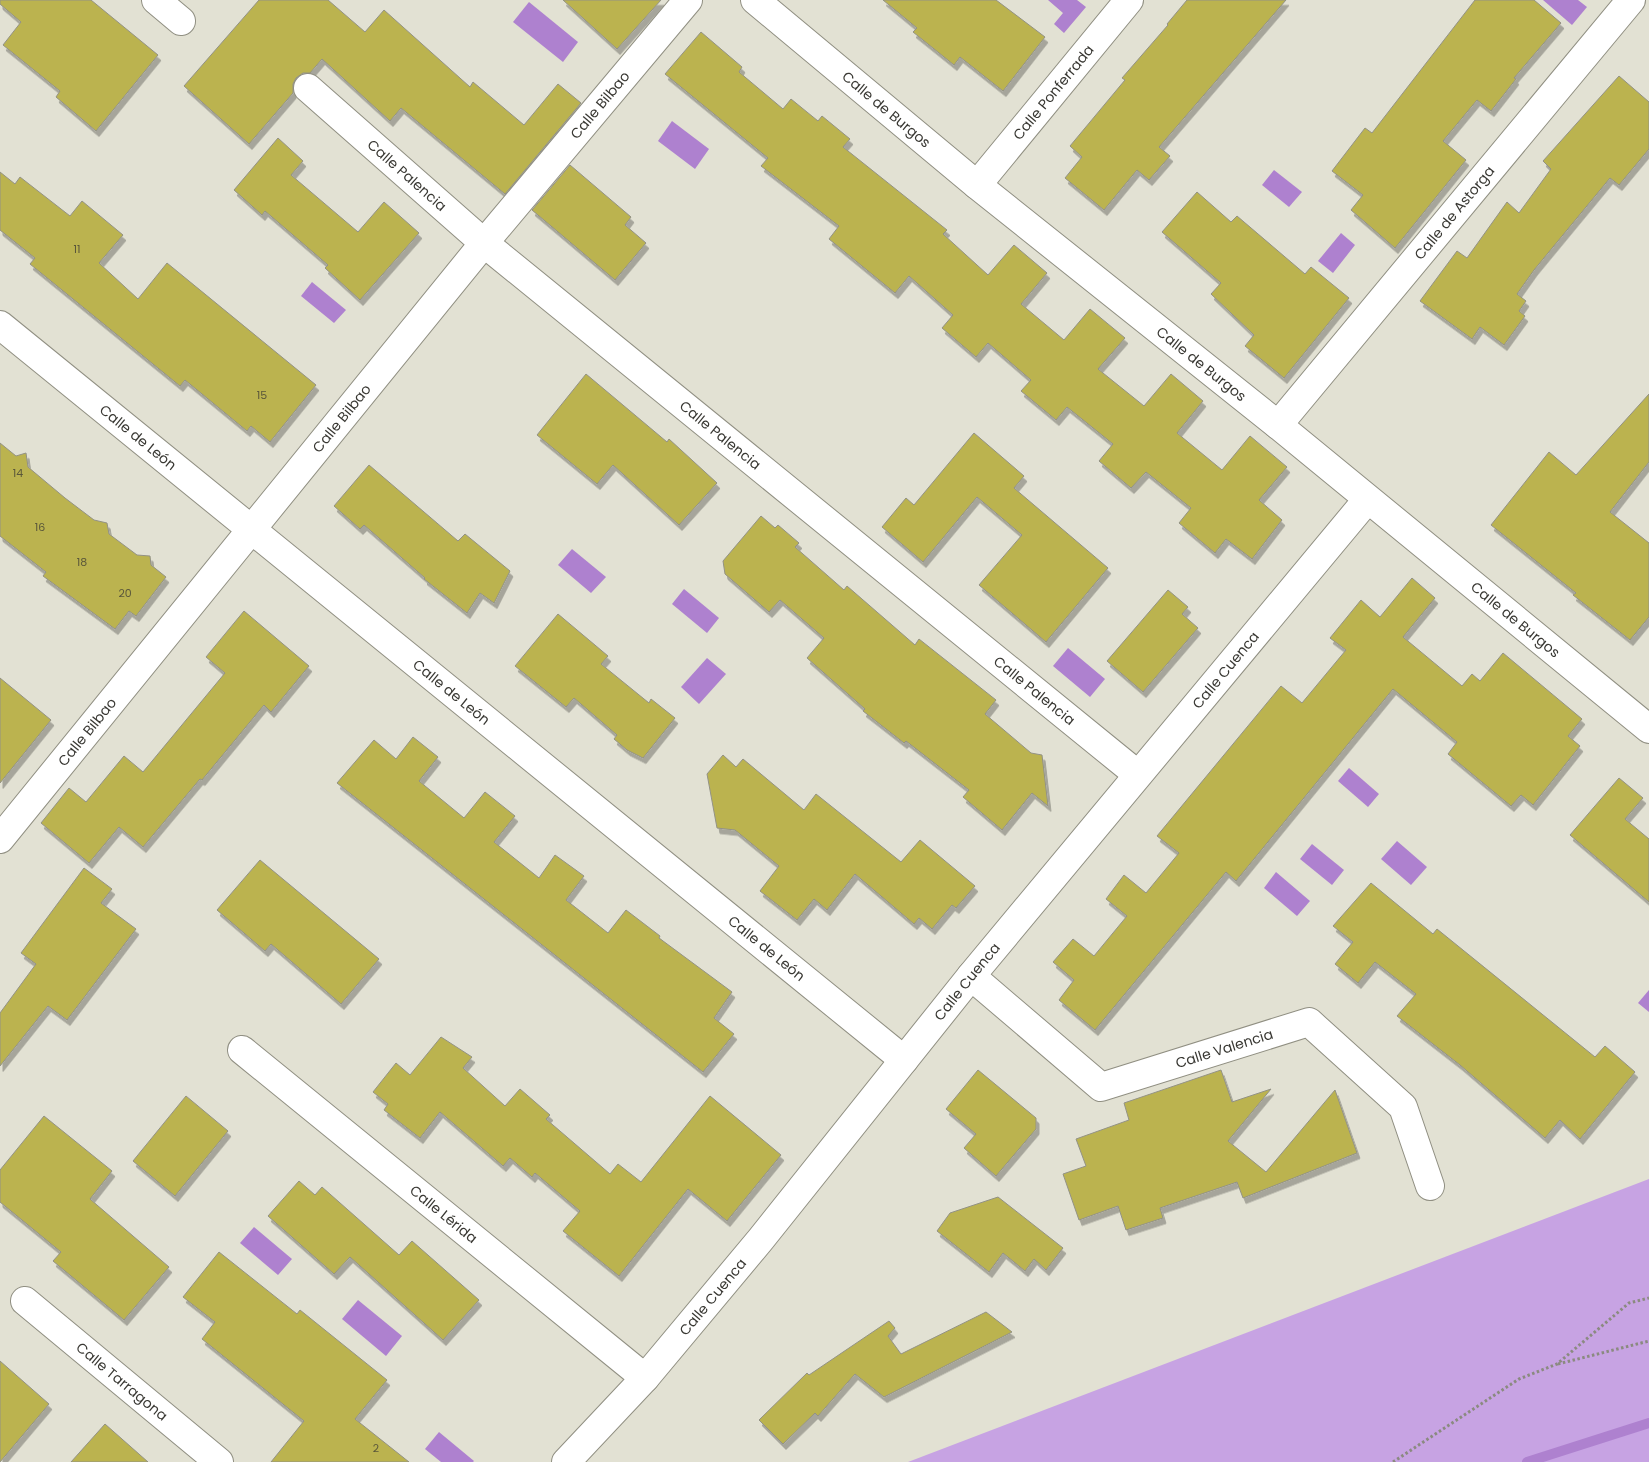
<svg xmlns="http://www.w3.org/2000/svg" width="1649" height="1462" viewBox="0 0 1649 1462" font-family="Poppins,sans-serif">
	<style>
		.green { fill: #c7a3e3 }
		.water { fill: #ae81cf }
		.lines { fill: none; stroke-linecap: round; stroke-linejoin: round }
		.stream { stroke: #ae81cf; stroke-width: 10 }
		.building { fill: #bbb34f; stroke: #939285; filter: url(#shadow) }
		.minor-casing { stroke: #908f82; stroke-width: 30 }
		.path { stroke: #8b8a80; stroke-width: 3; stroke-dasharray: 2.5 2.5; stroke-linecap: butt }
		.minor { stroke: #fff; stroke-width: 28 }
		.labels { text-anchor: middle; stroke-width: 4; stroke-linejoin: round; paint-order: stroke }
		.number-label { font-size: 11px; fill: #5a573a }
		.street-label { font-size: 14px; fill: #393833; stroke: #efeee0 }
	</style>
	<defs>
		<filter id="shadow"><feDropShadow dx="3" dy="5.5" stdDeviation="0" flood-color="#0004"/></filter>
	</defs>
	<rect width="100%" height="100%" fill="#e2e1d3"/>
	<path class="green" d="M1649,1179V1462H908Z"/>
	<g class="water">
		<path d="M1048,0H1077L1086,7L1064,33L1054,24L1063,13Z"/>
		<path d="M1543,0H1578L1587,7L1572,25Z"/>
		<path d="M529,2L578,42L563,62L513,22Z"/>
		<path d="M672,121L709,149L695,169L658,141Z"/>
		<path d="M1274,170L1302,192L1289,207L1262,185Z"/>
		<path d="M1341,233L1355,245L1333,273L1318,261Z"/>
		<path d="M312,282L346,310L334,323L301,296Z"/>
		<path d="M572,549L606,577L591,593L558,565Z"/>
		<path d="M684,589L719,618L707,633L672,604Z"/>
		<path d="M1068,648L1105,679L1090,697L1053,666Z"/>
		<path d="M707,658L726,674L699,704L681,687Z"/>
		<path d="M1349,768L1379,794L1368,807L1338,781Z"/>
		<path d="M1397,841L1427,867L1411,885L1381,859Z"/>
		<path d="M1312,844L1344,870L1332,885L1300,859Z"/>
		<path d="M1276,872L1310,901L1297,916L1264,888Z"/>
		<path d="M1649,990V1012L1638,1003Z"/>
		<path d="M254,1227L292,1259L278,1275L240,1243Z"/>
		<path d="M358,1300L402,1336L386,1356L342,1319Z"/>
		<path d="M439,1432L474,1461L473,1462H441L425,1449Z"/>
	</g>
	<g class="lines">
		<path class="stream" d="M1527,1462L1649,1423"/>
	</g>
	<g class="building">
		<path d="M0,0H91L158,55L96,131L56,97L60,91L3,45L21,22L0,4Z"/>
		<path d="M259,0H328L365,32L384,10L470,87L473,82L524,125L558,84L581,103L505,194L401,108L390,121L322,59L310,73H303L296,78L293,84V93L249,144L184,86Z"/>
		<path d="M563,0H661L617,49Z"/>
		<path d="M883,0H996L1045,37L1003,91L960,57L954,65L913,32L917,28Z"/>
		<path d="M1187,0H1286L1159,147L1170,156L1149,180L1137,170L1104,210L1065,178L1082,157L1070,146L1125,80L1122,78L1168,25L1167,24Z"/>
		<path d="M1475,0H1534L1561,23L1514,78L1516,79L1491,111L1477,100L1443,141L1466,160L1395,248L1351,210L1363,195L1332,171L1365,128L1372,133Z"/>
		<path d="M701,32L742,67L739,72L783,109L791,99L818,121L822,116L850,139L843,147L947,230L943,234L988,275L1014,245L1047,273L1021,304L1064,340L1090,309L1125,338L1098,369L1144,406L1171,374L1203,401L1177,433L1222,470L1250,436L1287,467L1259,500L1282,520L1252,559L1226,539L1215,553L1179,523L1191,508L1146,472L1131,488L1099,461L1113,444L1067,407L1056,420L1021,391L1031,380L988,343L976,357L942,328L953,315L909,276L895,293L829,239L839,226L761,166L768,158L665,74Z"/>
		<path d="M1619,76L1649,102V149L1619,185L1610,178L1534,270L1517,294L1526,301L1519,311L1525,316L1504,345L1480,327L1472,339L1420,301L1457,251L1467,258L1507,202L1519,213L1551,169L1543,161Z"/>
		<path d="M278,138L303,161L291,175L358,232L384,202L419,233L360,300L325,268L328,265L265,211L262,215L234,190Z"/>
		<path d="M570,165L631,217L625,225L646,243L615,280L532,210Z"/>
		<path d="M0,172L15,184L20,177L70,216L82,201L123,235L99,263L138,299L167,263L316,385L270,442L251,426L247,431L185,380L180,386L30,264L35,258L0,230Z"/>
		<path d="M1197,192L1231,222L1237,216L1305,274L1311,267L1349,298L1284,378L1245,346L1254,335L1211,294L1221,283L1162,232Z"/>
		<path d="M586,374L667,442L669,439L717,483L679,525L613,465L597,484L537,435Z"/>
		<path d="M1649,394V462L1610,512L1649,543V617L1630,640L1573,595L1576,593L1491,525L1549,452L1576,475Z"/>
		<path d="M974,433L1024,476L1014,488L1108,568L1046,642L979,585L1022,535L977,497L923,562L882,527L906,498L914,505Z"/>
		<path d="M0,443L16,456L26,453L28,467L65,498L94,520L107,523L109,534L137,555L150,556L151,565L166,577L136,616L129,611L115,629L43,576L46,572L0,536Z"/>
		<path d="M369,465L458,541L465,534L510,571L494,603L480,593L467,613L424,579L425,578L364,525L360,529L334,506Z"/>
		<path d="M761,516L775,528L778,525L799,543L795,547L844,590L847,586L915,645L919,639L996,700L985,714L1031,753L1042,755L1048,806L1032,793L1002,830L963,797L969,790L906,741L904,743L863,711L865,709L807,658L824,638L780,600L769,612L725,574L723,561Z"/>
		<path d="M1412,578L1435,598L1403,637L1462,686L1472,674L1480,681L1503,653L1582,719L1568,736L1580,746L1533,805L1521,795L1511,806L1448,754L1457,742L1393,689L1236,881L1226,872L1095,1030L1059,1000L1074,980L1053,962L1073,939L1094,956L1127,916L1106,899L1124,875L1146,893L1179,853L1157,836L1281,686L1302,703L1346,650L1330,638L1361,600L1380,617Z"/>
		<path d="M1168,590L1188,607L1182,614L1198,628L1143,692L1107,661Z"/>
		<path d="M244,611L309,666L271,712L264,705L202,780L200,779L143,847L119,827L89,863L41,823L69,788L86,802L124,756L143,772L225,673L206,657Z"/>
		<path d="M558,614L608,656L601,664L649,703L651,699L675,718L643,758L627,750L614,739L617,735L574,698L566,707L515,666Z"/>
		<path d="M0,678L51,720L0,783Z"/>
		<path d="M413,737L438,757L419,781L464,818L485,792L515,816L494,842L539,878L555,855L584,876L566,900L608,933L626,910L660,936L659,938L732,992L714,1018L734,1034L703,1072L337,783L374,740L396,759Z"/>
		<path d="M723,755L736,767L743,759L804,810L816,794L901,862L920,840L975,886L956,908L952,905L932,929L919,918L914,924L855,874L827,910L814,899L797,920L760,891L779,866L735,830L717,828L707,774Z"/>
		<path d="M1619,778L1643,798L1625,819L1649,839V902L1570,835Z"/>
		<path d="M260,860L379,959L341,1004L271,944L265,951L217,910Z"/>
		<path d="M84,868L112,889L101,903L136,929L67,1020L48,1006L0,1066V1013L36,964L21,953Z"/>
		<path d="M1371,883L1433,934L1437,929L1595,1057L1605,1046L1635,1072L1580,1139L1560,1120L1545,1138L1460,1065L1397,1016L1416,994L1375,962L1358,983L1335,964L1353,942L1333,926Z"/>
		<path d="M441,1037L472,1057L463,1068L505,1106L520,1089L550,1115L546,1119L610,1174L618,1164L641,1182L710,1096L781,1155L727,1221L688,1189L619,1276L563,1231L580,1211L535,1173L532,1177L510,1158L503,1166L440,1112L420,1138L384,1110L388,1104L373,1092L396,1063L410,1075Z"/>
		<path d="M978,1070L1036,1118V1129L996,1176L964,1148L976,1134L946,1109Z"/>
		<path d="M1221,1070L1232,1102L1271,1089L1228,1141L1266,1172L1335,1090L1357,1153L1243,1198L1237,1182L1160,1208L1163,1218L1126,1230L1118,1206L1079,1220L1063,1174L1086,1166L1076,1139L1129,1120L1124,1103Z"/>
		<path d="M186,1096L228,1131L175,1196L133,1161Z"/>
		<path d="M44,1116L112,1171L90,1199L169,1267L124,1320L53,1261L61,1252L0,1202V1170Z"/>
		<path d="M299,1181L315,1195L322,1187L399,1255L412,1241L479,1300L443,1340L350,1257L334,1274L268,1216Z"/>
		<path d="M998,1197L1063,1248L1046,1270L1034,1259L1025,1271L1003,1253L989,1272L937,1231L950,1213Z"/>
		<path d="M219,1252L297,1314L300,1310L387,1380L355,1419L409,1462H271L304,1421L202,1339L215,1322L183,1297Z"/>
		<path d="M986,1312L1012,1332L884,1397L855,1374L818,1416L815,1413L783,1444L759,1420L807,1373L809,1375L889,1321L895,1328L888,1336L901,1354Z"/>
		<path d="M0,1361L49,1404L0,1462Z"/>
		<path d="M105,1424L148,1462H71Z"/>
	</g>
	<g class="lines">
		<g class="minor-casing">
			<g id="minor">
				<path d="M156,0L181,21"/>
				<path id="s1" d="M755,0L977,185L1278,425L1649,729"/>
				<path id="s2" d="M308,88L484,243L1137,774"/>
				<path id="s3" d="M977,185L1129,0"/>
				<path id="s4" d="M0,325L904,1060"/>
				<path id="s5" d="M1278,425L1631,0"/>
				<path id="s6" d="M0,839L484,243L688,0"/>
				<path id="s7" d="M971,976L1101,1087L1309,1022L1403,1107L1430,1186"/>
				<path id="s8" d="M242,1050L645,1378"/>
				<path id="s9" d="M25,1301L219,1462"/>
				<path id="s10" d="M566,1462L645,1378L761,1239L971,976L1367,500"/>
			</g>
		</g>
		<g class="path">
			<path d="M1558,1364L1649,1341"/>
			<path d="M1393,1462L1519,1379L1557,1364L1629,1303L1649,1298"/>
		</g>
		<use href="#minor" class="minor"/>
	</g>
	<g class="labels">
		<g class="number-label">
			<text x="77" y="253">11</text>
			<text x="262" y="399">15</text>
			<text x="18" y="477">14</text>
			<text x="40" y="531">16</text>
			<text x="82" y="566">18</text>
			<text x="125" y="597">20</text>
			<text x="376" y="1452">2</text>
		</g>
		<g class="street-label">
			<text dy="5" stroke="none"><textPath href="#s3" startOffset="120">Calle Ponferrada</textPath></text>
			<text dy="5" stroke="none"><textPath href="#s6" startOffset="948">Calle Bilbao</textPath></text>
			<text dy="5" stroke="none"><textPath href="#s1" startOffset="171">Calle de Burgos</textPath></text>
			<text dy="5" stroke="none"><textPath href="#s2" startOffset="132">Calle Palencia</textPath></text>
			<text dy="5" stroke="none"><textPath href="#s5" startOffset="276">Calle de Astorga</textPath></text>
			<text dy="5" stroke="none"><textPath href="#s1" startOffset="576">Calle de Burgos</textPath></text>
			<text dy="5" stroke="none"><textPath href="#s6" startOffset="542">Calle Bilbao</textPath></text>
			<text dy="5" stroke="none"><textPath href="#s2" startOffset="539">Calle Palencia</textPath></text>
			<text dy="5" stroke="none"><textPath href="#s4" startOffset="178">Calle de León</textPath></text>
			<text dy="5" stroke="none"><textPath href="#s1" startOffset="981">Calle de Burgos</textPath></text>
			<text dy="5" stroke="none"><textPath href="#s10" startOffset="1031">Calle Cuenca</textPath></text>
			<text dy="5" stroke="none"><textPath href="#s2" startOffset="944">Calle Palencia</textPath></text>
			<text dy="5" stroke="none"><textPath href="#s4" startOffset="582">Calle de León</textPath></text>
			<text dy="5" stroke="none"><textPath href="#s6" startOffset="138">Calle Bilbao</textPath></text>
			<text dy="5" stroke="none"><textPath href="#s4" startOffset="988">Calle de León</textPath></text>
			<text dy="5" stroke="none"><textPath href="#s10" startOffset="626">Calle Cuenca</textPath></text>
			<text dy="5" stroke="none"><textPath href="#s7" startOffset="300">Calle Valencia</textPath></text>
			<text dy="5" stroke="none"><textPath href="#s8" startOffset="260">Calle Lérida</textPath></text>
			<text dy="5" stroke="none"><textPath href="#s10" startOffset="221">Calle Cuenca</textPath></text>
			<text dy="5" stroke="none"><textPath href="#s9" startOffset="126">Calle Tarragona</textPath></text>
		</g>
	</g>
</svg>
